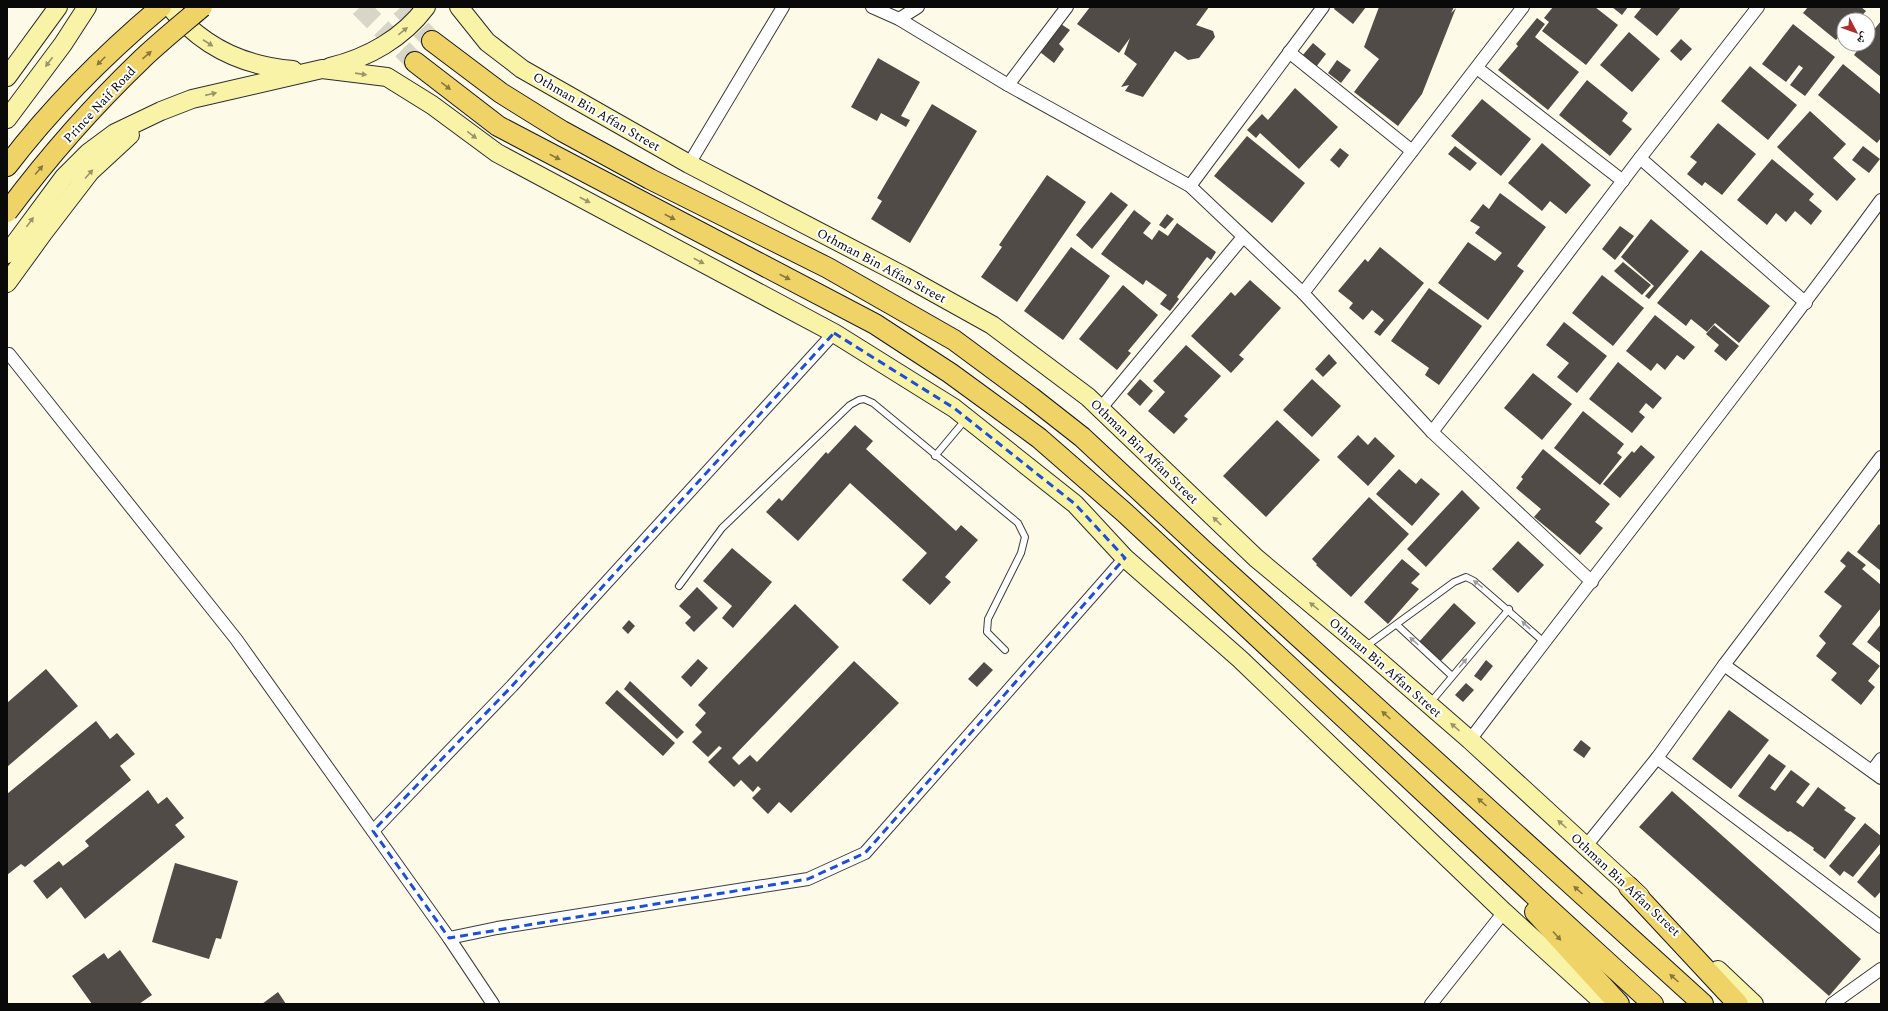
<svg xmlns="http://www.w3.org/2000/svg" width="1888" height="1011" viewBox="0 0 1888 1011" font-family="Spectral,'Noto Naskh Arabic',serif">
	<style>
		.building { fill: #514b47 }
		.lines { fill: none; stroke-linecap: round; stroke-linejoin: round }
		.primary-tunnel { stroke: #d8d6c6; stroke-width: 20; stroke-dasharray: 20 10; stroke-linecap: butt }
		.service-casing { stroke: #3c3c3c; stroke-width: 8 }
		.minor-casing { stroke: #3c3c3c; stroke-width: 14 }
		.secondary-casing { stroke: #2b2b2b; stroke-width: 20 }
		.primary-casing { stroke: #1a1a1a; stroke-width: 22 }
		.service { stroke: #fff; stroke-width: 6 }
		.minor { stroke: #fff; stroke-width: 12 }
		.secondary { stroke: #f9f3a7; stroke-width: 18 }
		.primary { stroke: #efd366; stroke-width: 20 }
		.primary-bridge-casing { stroke: #1a1a1a; stroke-width: 22; stroke-linecap: butt }
		.primary-bridge { stroke: #efd366; stroke-width: 20 }
		.oneway { fill: #999568 }
		.oneway2 { fill: #88783c }
		.oneway3 { fill: #9d9d9d }
		.marked { fill: none; stroke: #1d4ed8; stroke-width: 3; stroke-dasharray: 8 5; stroke-linejoin: round }
		.labels { text-anchor: middle; stroke-width: 4; stroke-linejoin: round; paint-order: stroke }
		.street-label { font-size: 13px; fill: #090909; stroke: #fff }
	</style>
	<rect width="100%" height="100%" fill="#fdfae7"/>
	<g class="building">
		<path d="M1090,7H1209L1196,25L1213,31L1215,37L1199,58L1188,60L1175,51L1143,97L1125,91L1129,85L1121,87L1137,64L1124,54L1130,38L1119,53L1077,24Z"/>
		<path d="M1335,7H1366L1353,24L1334,9Z"/>
		<path d="M1379,7H1454L1451,13L1456,8L1422,94L1398,126L1354,92L1379,59L1364,47Z"/>
		<path d="M1553,7H1595L1618,25L1586,65L1542,31L1549,22L1544,18Z"/>
		<path d="M1612,7H1628L1622,15Z"/>
		<path d="M1642,7H1681L1657,36L1634,17Z"/>
		<path d="M1808,7H1861L1866,11L1858,20H1844V35L1842,33L1836,40L1803,13Z"/>
		<path d="M1537,18L1545,24L1535,37L1579,72L1548,110L1498,70L1518,46L1516,44Z"/>
		<path d="M1881,21V77L1854,55L1862,44H1868V37Z"/>
		<path d="M1061,24L1070,30L1059,44L1064,49L1054,63L1040,52Z"/>
		<path d="M1793,24L1835,57L1805,96L1790,85L1803,68L1799,65L1786,82L1762,64Z"/>
		<path d="M1629,32L1660,59L1632,92L1600,65Z"/>
		<path d="M1681,39L1692,49L1681,61L1670,51Z"/>
		<path d="M1313,43L1326,54L1316,67L1302,56Z"/>
		<path d="M878,58L920,82L901,116L910,120L906,127L881,113L877,121L851,107Z"/>
		<path d="M1337,60L1351,70L1341,83L1328,73Z"/>
		<path d="M1843,64L1881,95V138L1877,143L1818,95Z"/>
		<path d="M1750,66L1797,105L1768,140L1721,101Z"/>
		<path d="M1587,80L1628,113L1622,121L1632,129L1610,156L1559,115Z"/>
		<path d="M1295,88L1338,127L1299,169L1260,133L1256,138L1247,130L1262,114L1268,120Z"/>
		<path d="M1482,99L1531,139L1501,176L1451,136Z"/>
		<path d="M932,104L977,131L910,243L871,219L882,201L877,198Z"/>
		<path d="M1810,111L1846,144L1833,158L1856,179L1837,201L1777,147Z"/>
		<path d="M1718,123L1756,154L1722,195L1705,182L1702,186L1687,174L1697,162L1690,157Z"/>
		<path d="M1247,136L1305,183L1272,223L1214,176Z"/>
		<path d="M1542,143L1591,185L1566,214L1550,201L1542,211L1508,183Z"/>
		<path d="M1455,146L1477,163L1470,171L1448,154Z"/>
		<path d="M1863,146L1880,159L1869,173L1852,160Z"/>
		<path d="M1340,148L1349,155L1339,168L1330,160Z"/>
		<path d="M1772,159L1814,194L1809,200L1822,211L1811,225L1795,211L1786,222L1776,213L1767,225L1737,200Z"/>
		<path d="M1047,175L1086,202L1017,302L981,277L1002,247L999,245Z"/>
		<path d="M1111,192L1128,205L1092,249L1076,235Z"/>
		<path d="M1500,193L1546,227L1517,266L1524,271L1488,320L1438,283L1468,242L1495,261L1502,253L1475,233L1480,227L1470,221L1483,204L1489,209Z"/>
		<path d="M1134,210L1151,223L1143,233L1152,240L1159,230L1168,236L1177,223L1216,252L1211,260L1207,257L1177,297L1179,299L1170,311L1160,304L1167,295L1146,280L1143,285L1101,254Z"/>
		<path d="M1167,214L1174,219L1165,229L1159,225Z"/>
		<path d="M1651,219L1689,251L1649,299L1645,296L1654,286L1621,257Z"/>
		<path d="M1620,226L1634,236L1615,260L1602,249Z"/>
		<path d="M1071,247L1110,276L1063,340L1024,311Z"/>
		<path d="M1380,247L1424,283L1380,336L1374,332L1384,320L1372,310L1363,320L1349,308L1353,303L1338,291L1365,259L1368,262Z"/>
		<path d="M1701,250L1770,306L1739,343L1715,323L1707,332L1691,319L1686,326L1657,303Z"/>
		<path d="M1623,262L1651,285L1642,295L1614,271Z"/>
		<path d="M1602,275L1644,308L1613,346L1572,313Z"/>
		<path d="M1250,280L1281,308L1239,355L1244,359L1231,373L1191,336L1231,292L1235,296Z"/>
		<path d="M1123,285L1158,315L1128,351L1131,353L1117,370L1079,339Z"/>
		<path d="M1429,288L1482,326L1439,385L1425,375L1429,368L1391,341Z"/>
		<path d="M1655,315L1695,347L1684,360L1677,355L1665,370L1657,363L1651,371L1626,351Z"/>
		<path d="M1564,322L1607,356L1577,393L1557,377L1569,363L1546,345Z"/>
		<path d="M1714,325L1739,346L1726,361L1714,351L1719,345L1706,334Z"/>
		<path d="M1186,345L1221,376L1184,416L1188,419L1174,434L1148,411L1165,392L1153,381Z"/>
		<path d="M1329,354L1337,363L1323,377L1315,369Z"/>
		<path d="M1618,362L1662,398L1653,409L1646,403L1639,412L1645,417L1632,433L1589,399Z"/>
		<path d="M1533,373L1572,404L1542,440L1504,408Z"/>
		<path d="M1140,379L1153,391L1140,406L1127,394Z"/>
		<path d="M1312,379L1341,406L1312,437L1283,410Z"/>
		<path d="M1583,411L1624,444L1617,453L1622,457L1600,485L1554,448Z"/>
		<path d="M1277,420L1320,460L1266,517L1223,476Z"/>
		<path d="M855,425L873,441L866,449L956,531L961,525L978,540L945,577L951,582L930,605L902,580L927,553L850,483L798,541L766,512L779,498L782,501L826,452L828,454Z"/>
		<path d="M1358,435L1368,445L1375,437L1395,456L1368,486L1337,457Z"/>
		<path d="M1641,445L1655,457L1620,498L1603,484L1632,451L1634,453Z"/>
		<path d="M1543,449L1610,504L1595,522L1603,528L1580,555L1534,517L1541,509L1516,488L1523,479L1521,477Z"/>
		<path d="M1399,469L1416,484L1421,478L1440,494L1412,526L1376,494Z"/>
		<path d="M1462,490L1480,508L1426,567L1407,549Z"/>
		<path d="M1369,497L1409,534L1351,597L1316,565L1317,564L1312,559Z"/>
		<path d="M1879,524L1881,526V571L1857,552Z"/>
		<path d="M1518,541L1544,565L1518,593L1492,569Z"/>
		<path d="M732,548L772,582L733,628L722,618L732,606L703,581Z"/>
		<path d="M1848,551L1866,565L1862,569L1881,585V608L1852,644L1880,666L1868,681L1875,687L1861,705L1831,680L1837,673L1816,656L1826,643L1819,636L1842,606L1824,592L1846,566L1840,561Z"/>
		<path d="M1402,559L1420,574L1411,583L1419,589L1388,624L1364,602Z"/>
		<path d="M697,587L718,608L694,632L685,623L691,617L679,606Z"/>
		<path d="M1454,603L1476,623L1439,663L1418,643Z"/>
		<path d="M795,604L839,647L732,758L739,765L750,755L757,762L854,661L899,703L791,813L779,802L768,814L752,798L761,789L758,786L753,792L741,780L734,787L708,762L722,748L719,746L708,757L692,742L702,732L695,725L706,713L698,705Z"/>
		<path d="M629,620L635,626L628,634L622,628Z"/>
		<path d="M1881,624V653L1867,642Z"/>
		<path d="M698,659L708,668L691,687L681,677Z"/>
		<path d="M1486,660L1493,666L1481,681L1474,676Z"/>
		<path d="M984,662L993,670L977,687L968,679Z"/>
		<path d="M46,669L78,706L7,767V703Z"/>
		<path d="M630,681L684,732L677,739L624,689Z"/>
		<path d="M1466,683L1474,690L1463,702L1455,695Z"/>
		<path d="M617,690L675,743L663,756L605,703Z"/>
		<path d="M1729,710L1769,740L1731,789L1692,759Z"/>
		<path d="M96,721L110,739L117,733L135,754L120,766L131,780L25,867L21,864L7,875V794Z"/>
		<path d="M1581,740L1591,748L1584,758L1573,750Z"/>
		<path d="M1769,754L1786,766L1770,788L1775,791L1791,770L1810,784L1796,802L1803,807L1818,787L1846,808L1844,810L1856,818L1825,859L1813,850L1814,848L1790,831L1788,832L1738,796Z"/>
		<path d="M148,790L158,804L167,797L184,818L175,825L185,837L85,919L61,887L47,899L33,881L59,861L63,866L89,846L85,841Z"/>
		<path d="M1672,791L1861,959L1829,996L1639,827Z"/>
		<path d="M1865,823L1881,836V843L1853,877L1844,871L1840,876L1829,866Z"/>
		<path d="M1881,852V891L1875,898L1857,882Z"/>
		<path d="M175,863L238,881L221,939L216,938L209,959L152,942Z"/>
		<path d="M120,950L152,995L139,1004H92L72,976L104,953L108,959Z"/>
		<path d="M278,992L286,1004H262Z"/>
	</g>
	<g class="lines">
		<g class="primary-tunnel">
			<path d="M360,7L415,62"/>
			<path d="M401,7L432,41"/>
		</g>
		<g class="service-casing">
			<g id="service">
				<path d="M935,456L966,419"/>
				<path d="M679,586L722,528L850,405L859,400L864,399L873,403L1018,523L1025,537L1021,553L988,619L987,632L1005,650"/>
				<path d="M1397,625L1452,676"/>
				<path d="M1365,647L1454,582L1466,577L1474,581L1544,642"/>
				<path d="M1430,703L1509,609"/>
			</g>
		</g>
		<g class="minor-casing">
			<g id="minor">
				<path d="M872,7L899,19L1008,85L1190,186L1303,293L1432,432L1592,582"/>
				<path d="M899,19L918,7"/>
				<path d="M1289,52L1412,151"/>
				<path d="M1477,68L1623,181"/>
				<path d="M1008,85L1067,7"/>
				<path d="M1640,158L1806,303"/>
				<path d="M689,164L783,7"/>
				<path d="M1190,186L1323,7"/>
				<path d="M1303,293L1523,7"/>
				<path d="M9,354L236,639L449,938L493,1004"/>
				<path d="M1101,408L1243,237"/>
				<path d="M1432,432L1640,158L1758,7"/>
				<path d="M1724,665L1881,778"/>
				<path d="M1470,740C1606,559 1747,383 1881,200"/>
				<path d="M1657,758L1881,927"/>
				<path d="M1872,771L1881,759"/>
				<path d="M373,831L512,686L834,333"/>
				<path d="M1586,846L1657,758L1724,665L1881,457"/>
				<path d="M449,938L497,928L808,879L865,853L1125,558"/>
				<path d="M1431,1004L1504,912"/>
				<path d="M1832,1004L1881,969"/>
			</g>
		</g>
		<g class="secondary-casing">
			<g id="secondary">
				<path d="M170,7C201,46 243,66 293,70"/>
				<path d="M459,7L487,42L522,69L689,164L904,276L992,325L1088,397L1256,558L1364,648L1470,740L1640,896"/>
				<path d="M330,67C368,58 403,38 426,7"/>
				<path d="M7,77L58,7"/>
				<path d="M7,119L63,44L87,7"/>
				<path d="M7,254L64,177L88,153L115,133L161,111L192,99L322,69L387,77L432,105L497,153L834,333L954,408L1075,504L1125,558L1240,659L1504,912L1605,1004"/>
				<path d="M7,283L44,232L90,172L130,135"/>
				<path d="M1718,970L1754,1004"/>
			</g>
		</g>
		<g class="primary-casing">
			<g id="primary">
				<path d="M432,41L501,93L562,131L650,179L828,268L954,340L1031,397L1082,437L1203,550L1703,1004"/>
				<path d="M415,62L498,126L875,324L950,373L1039,438L1125,513L1536,897L1653,1004"/>
				<path d="M7,166C52,107 104,55 161,7"/>
				<path d="M1629,887L1738,1004"/>
				<path d="M1535,912L1619,1004"/>
			</g>
		</g>
		<use href="#service" class="service"/>
		<use href="#minor" class="minor"/>
		<use href="#secondary" class="secondary"/>
		<use href="#primary" class="primary"/>
		<g class="primary-bridge-casing">
			<path id="primary-bridge" d="M7,212C48,157 93,106 142,59C161,41 182,24 202,7"/>
		</g>
		<use href="#primary-bridge" class="primary-bridge"/>
	</g>
	<defs><path id="oneway-solid" d="M-6-.8H1V-3.2L6.5 0L1 3.2V.8H-6Z"/></defs>
	<g class="oneway">
		<use href="#oneway-solid" transform="translate(403 31) rotate(-39)"/>
		<use href="#oneway-solid" transform="translate(208 43) rotate(33)"/>
		<use href="#oneway-solid" transform="translate(49 62) rotate(127)"/>
		<use href="#oneway-solid" transform="translate(361 74) rotate(8)"/>
		<use href="#oneway-solid" transform="translate(211 94) rotate(-13)"/>
		<use href="#oneway-solid" transform="translate(472 135) rotate(37)"/>
		<use href="#oneway-solid" transform="translate(89 174) rotate(-48)"/>
		<use href="#oneway-solid" transform="translate(585 200) rotate(28)"/>
		<use href="#oneway-solid" transform="translate(30 222) rotate(-54)"/>
		<use href="#oneway-solid" transform="translate(699 261) rotate(28)"/>
		<use href="#oneway-solid" transform="translate(1217 521) rotate(-136)"/>
		<use href="#oneway-solid" transform="translate(1314 606) rotate(-141)"/>
		<use href="#oneway-solid" transform="translate(1455 727) rotate(-139)"/>
		<use href="#oneway-solid" transform="translate(1562 824) rotate(-138)"/>
	</g>
	<g class="oneway2">
		<use href="#oneway-solid" transform="translate(147 55) rotate(-41)"/>
		<use href="#oneway-solid" transform="translate(101 61) rotate(135)"/>
		<use href="#oneway-solid" transform="translate(446 86) rotate(38)"/>
		<use href="#oneway-solid" transform="translate(555 157) rotate(27)"/>
		<use href="#oneway-solid" transform="translate(39 170) rotate(-49)"/>
		<use href="#oneway-solid" transform="translate(670 217) rotate(27)"/>
		<use href="#oneway-solid" transform="translate(785 277) rotate(27)"/>
		<use href="#oneway-solid" transform="translate(1386 715) rotate(-138)"/>
		<use href="#oneway-solid" transform="translate(1482 802) rotate(-138)"/>
		<use href="#oneway-solid" transform="translate(1578 890) rotate(-138)"/>
		<use href="#oneway-solid" transform="translate(1557 936) rotate(48)"/>
		<use href="#oneway-solid" transform="translate(1674 978) rotate(-138)"/>
	</g>
	<g class="oneway3">
		<use href="#oneway-solid" transform="translate(1478 584) rotate(-142)"/>
		<use href="#oneway-solid" transform="translate(1526 625) rotate(-137)"/>
		<use href="#oneway-solid" transform="translate(1414 641) rotate(-138)"/>
		<use href="#oneway-solid" transform="translate(1463 663) rotate(-50)"/>
	</g>
	<path class="marked" d="M834,333L954,408L1075,504L1125,558L865,853L808,879L449,938L373,831L512,686Z"/>
	<g class="labels">
		<g class="street-label">
			<text transform="translate(99 104) rotate(-47)" y="5">Prince Naif Road</text>
			<text transform="translate(597 111) rotate(30)" y="5">Othman Bin Affan Street</text>
			<text transform="translate(882 265) rotate(28)" y="5">Othman Bin Affan Street</text>
			<text transform="translate(1145 451) rotate(44)" y="5">Othman Bin Affan Street</text>
			<text transform="translate(1386 667) rotate(41)" y="5">Othman Bin Affan Street</text>
			<text transform="translate(1626 884) rotate(43)" y="5">Othman Bin Affan Street</text>
		</g>
	</g>
	<rect width="1888" height="1011" fill="none" stroke="#090909" stroke-width="16"/>
	<g transform="translate(1856 32) rotate(131)"><circle r="19" fill="#ffffff" stroke="#9d9d9d"/>
	<path d="M0-3L7 15L0 10L-7 15Z" fill="#ae2d2d"/>
	<text y="-6" font-size="11" font-weight="bold" text-anchor="middle" fill="#090909">ش</text>
	</g>
</svg>
